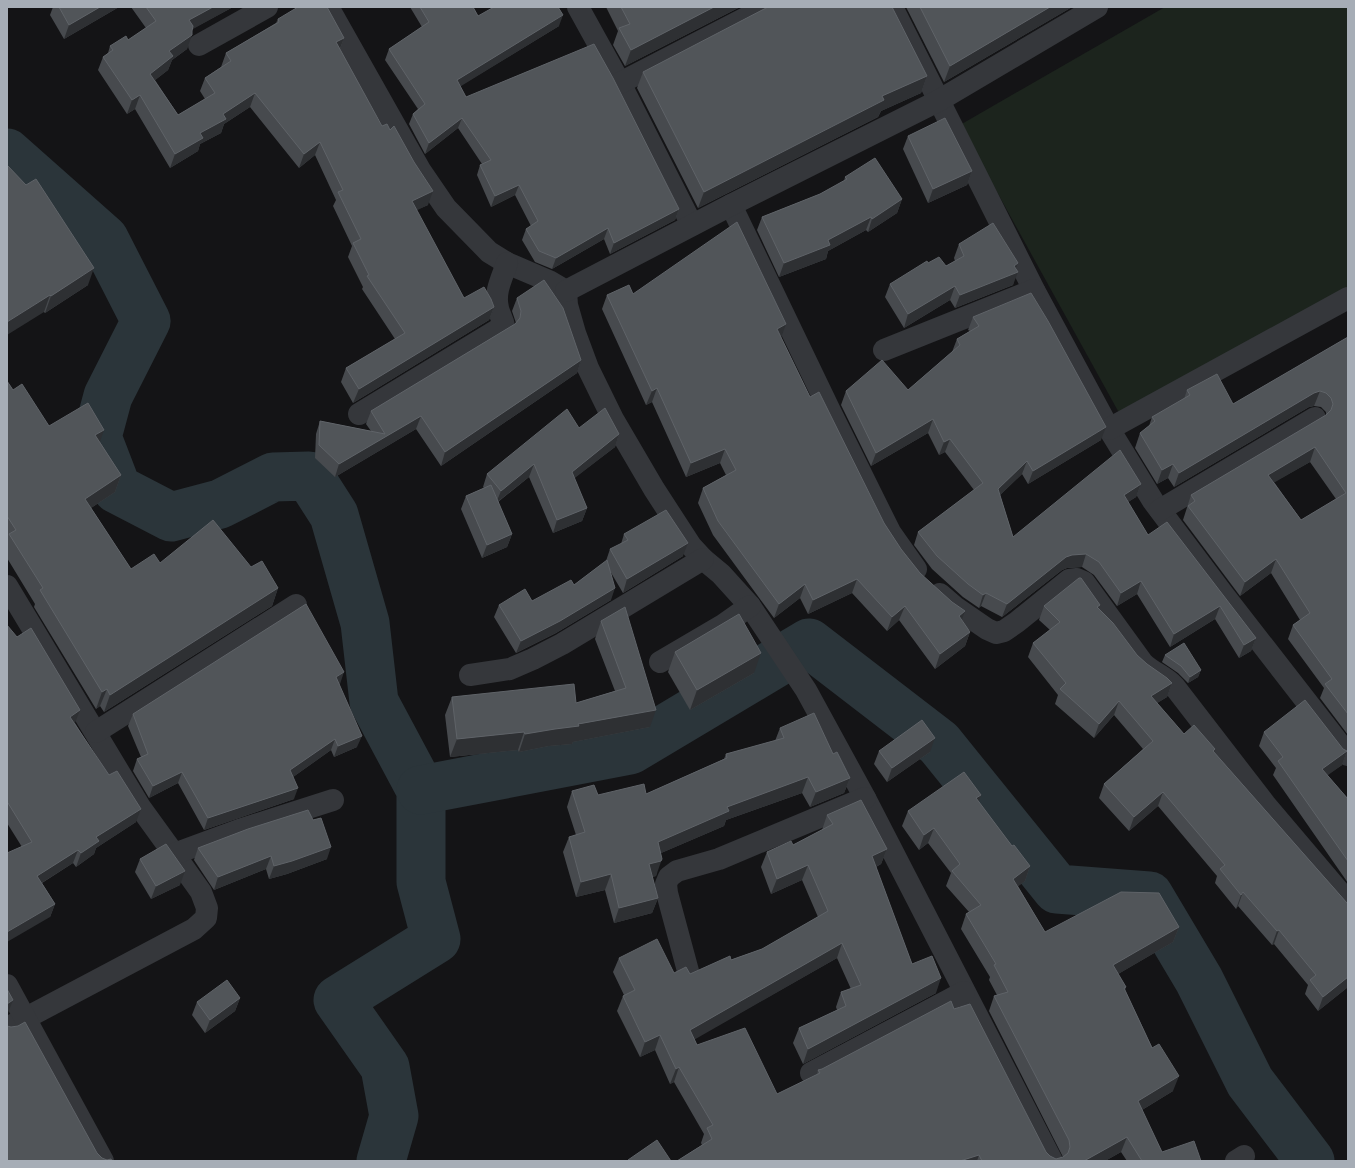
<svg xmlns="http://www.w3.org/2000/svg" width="1355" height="1168" viewBox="0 0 1355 1168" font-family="'Asap Condensed',sans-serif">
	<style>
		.garden { fill: #1c241d }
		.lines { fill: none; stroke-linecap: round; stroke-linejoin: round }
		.river { stroke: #2b353a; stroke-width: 49 }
		.minor { stroke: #35373b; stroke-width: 22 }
		.wall { fill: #474a4e; fill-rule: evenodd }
		.shaded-wall { fill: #2e3033 }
		.building { fill: #515559; stroke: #5f6368; fill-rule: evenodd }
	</style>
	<rect width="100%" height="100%" fill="#141416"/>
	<path class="garden" d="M1165,7H1348V290L1123,420L960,125Z"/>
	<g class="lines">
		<g class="river">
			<path d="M7,153L104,239L146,321L108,396L97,437L117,489L171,517L220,504L273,477L309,476L334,515L365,623L374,702L421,790V882L436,939L338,1000L385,1067L394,1116L381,1161"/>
			<path d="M421,790L630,750L809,643L939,743L1057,889L1149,896L1199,980L1250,1082L1310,1161"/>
		</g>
		<g class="minor">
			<path d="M328,7L420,170L446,208L489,252L507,263L549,281L566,291L567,305L575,333L588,368L613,419L654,489L691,546L703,559L721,574L750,606L806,690L865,798L1052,1161"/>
			<path d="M578,7L620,83L692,225"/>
			<path d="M892,7L1034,290L1109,429L1153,501L1223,594L1348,755"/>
			<path d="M199,45L267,7"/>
			<path d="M620,83L767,7"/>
			<path d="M731,205L831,413L890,532L916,569"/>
			<path d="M566,291L731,205L938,101L1097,7"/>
			<path d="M884,350L1034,290"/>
			<path d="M359,414L504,326C503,319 499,314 498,308C494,292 502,278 507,263"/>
			<path d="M1109,429L1348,298"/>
			<path d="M1160,510L1315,418"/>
			<path d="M7,586L140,807L174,854L201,892L207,908L206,918L194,929L7,1028"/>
			<path d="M940,594L955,607L987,629L996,633L1004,631L1017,622L1069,580L1077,579L1084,582L1142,662C1151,672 1165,676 1174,686L1265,804L1348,902"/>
			<path d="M660,662L723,625L750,606"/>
			<path d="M470,675L510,669L533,659L562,644L703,559"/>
			<path d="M96,732L296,605"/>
			<path d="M174,854L239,830L333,800"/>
			<path d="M688,971L667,893L666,884L669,877L677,871L719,859L865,798"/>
			<path d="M7,985L103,1161"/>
			<path d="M811,1073L964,992"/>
			<path d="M1236,1161L1244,1156"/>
		</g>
	</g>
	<g class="wall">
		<path d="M53,7H119L64,39L50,15Z"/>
		<path d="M131,7H233L192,29L187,49L172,60L168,70L155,80L178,115L205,99L200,91L205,78L221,67L226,53L276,23L278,19L344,38L340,49L382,126L428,205L416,210L464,298L494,307L489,320L353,403L341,382L346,368L395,339L362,289L363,287L348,257L352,246L333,206L336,200L315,155L299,168L250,107L224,124L221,133L200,144L198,151L170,168L135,109L127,114L98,70L103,57L108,53L110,46L128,40L146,28Z"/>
		<path d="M410,7H473L478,16L559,26L460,86L466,97L679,209L675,220L610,254L604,239L552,269L535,262L522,240L526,229L531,226L515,195L491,207L477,175L480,165L482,164L458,128L425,154L409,124L413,114L418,109L385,60L389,49L422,27Z"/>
		<path d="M606,7H740L625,66L613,45L618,31Z"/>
		<path d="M906,7H1072L944,82Z"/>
		<path d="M643,72L927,76L921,93L881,111L878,117L698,208L637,88Z"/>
		<path d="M908,136L972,171L967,185L928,203L903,149Z"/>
		<path d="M7,165L88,285L45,313L44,312Z"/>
		<path d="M845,177L902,199L897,213L868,232L866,230L828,251L826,259L779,277L757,230L762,217L820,194L844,181Z"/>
		<path d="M959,244L1018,263L1016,269L1013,285L955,308L950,300L904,328L885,297L890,284L946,266L955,261L954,258Z"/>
		<path d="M633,294L781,338L810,397L884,523L901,549L920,573L961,620L970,632L965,646L935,669L899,620L887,631L852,593L808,614L800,598L774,618L713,535L698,503L703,488L726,475L720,463L686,477L652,402L646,405L602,309L607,295Z"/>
		<path d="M517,298L581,360L577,373L441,466L416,429L335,477L315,458L316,434L320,421L371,431L366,424L371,411L515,324L516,323L512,311Z"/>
		<path d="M973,317L1101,440L1028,484L1022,474L1000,495L1013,537L1141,484L1136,497L1128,502L1148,535L1256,638L1251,651L1239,658L1215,619L1170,647L1137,594L1117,606L1094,575L1082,567L1067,568L1062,570L1002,617L981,606L979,608L963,597L932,569L914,545L918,532L974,490L945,452L939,455L928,433L871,466L841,405L846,391L908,390L952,352L957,339L970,331L968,330Z"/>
		<path d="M1348,337V735L1320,698L1324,688L1288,639L1293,625L1300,620L1271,573L1240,596L1183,520L1191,495L1326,415V412L1321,407L1314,406L1309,407L1174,487L1168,478L1157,484L1135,448L1140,433L1149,426L1152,417L1184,399L1187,390L1233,404ZM1310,462L1336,499L1301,520L1274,482Z"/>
		<path d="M7,381L13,390L49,426L100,442L121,475L115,492L91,508L131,569L160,563L251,567L278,588L272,606L104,712L100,706L96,709L34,607L35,604L7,558Z"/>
		<path d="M579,428L619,434L615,447L574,478L587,508L582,521L553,533L529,477L498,502L512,534L507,547L482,558L461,509L466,496L484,488L483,487L487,474Z"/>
		<path d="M624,534L683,556L623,593L610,571L611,600L556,633L516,653L494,617L499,605L532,601L574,585L606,561L610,549L621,544Z"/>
		<path d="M1044,606L1099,609L1137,655L1147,664L1172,683L1167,697L1157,703L1184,734L1214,752L1347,903L1348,987L1318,1011L1305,994L1308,985L1274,944L1272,945L1238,906L1236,909L1215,883L1217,876L1158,806L1129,831L1099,798L1104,784L1143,749L1114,715L1094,738L1055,704L1058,695L1028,657L1033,643L1050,630L1039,620Z"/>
		<path d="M601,621L650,727L573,742L572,744L549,746L519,752L518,750L450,757L445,715L452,697L576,703L615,691L595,639Z"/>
		<path d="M7,625L75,723L136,822L96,848L94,854L76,867L73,863L42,883L55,904L50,917L22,847L7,823Z"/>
		<path d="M675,652L754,673L690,710L668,672Z"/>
		<path d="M1165,655L1201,670L1198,677L1188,683L1178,673L1162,662Z"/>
		<path d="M339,684L357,747L334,757L331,750L293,777L294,799L204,830L178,783L149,798L133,771L137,759L141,757L128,726L133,714L340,684Z"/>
		<path d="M780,728L833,754L850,778L844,793L810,807L802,793L726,820L724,826L661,853L656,876L652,877L658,898L652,913L614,923L605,890L576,897L563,852L569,837L576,835L567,807L572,791L598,795L646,794L724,759L726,754L775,741Z"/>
		<path d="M1264,732L1343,749L1347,751L1342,765L1327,775L1348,799V883L1273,775L1276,768L1259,746Z"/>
		<path d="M879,751L930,752L887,782L874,764Z"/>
		<path d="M981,795L978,801L1012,846L1030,866L1025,881L1018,886L1045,932L1179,927L1173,942L1118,974L1126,987L1125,990L1173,1091L1142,1110L1162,1152L1201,1161H1127L1121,1152L1105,1161H677L702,1145L701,1143L704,1134L674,1082L670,1084L655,1050L640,1057L617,1011L623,996L624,995L613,972L619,958L674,973L690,974L762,949L818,917L802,880L771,894L761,867L767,852L793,845L822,830L827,815L887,849L881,864L876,867L912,964L936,993L803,1064L793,1043L799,1028L837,1010L836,1007L841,992L851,989L837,958L694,1039L697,1045L777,1094L817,1075L818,1070L822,1069L954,1009L1046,1152L1050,1156L1056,1159L1063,1157L989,1011L994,996L997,995L989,980L990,977L961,929L966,914L969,912L946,886L951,873L928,843L919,850L902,826L908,811Z"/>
		<path d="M198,848L327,859L287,874L269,879L266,869L214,890L194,860Z"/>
		<path d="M140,859L180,885L151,899L135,872Z"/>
		<path d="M240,998L235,1011L205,1033L192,1015L197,1002Z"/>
	</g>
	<g class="shaded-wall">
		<path d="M100,7H119L64,39L69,25Z"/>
		<path d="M213,7H233L184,34L189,20Z"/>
		<path d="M714,7H740L625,66L631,50Z"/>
		<path d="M1050,7H1072L944,82L950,66Z"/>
		<path d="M563,15L559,26L453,91L457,80Z"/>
		<path d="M192,35L187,49L172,60L168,70L145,88L150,74L169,51Z"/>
		<path d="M344,38L339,51L336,42Z"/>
		<path d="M927,76L921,93L881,111L878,117L698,208L704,192L882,96Z"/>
		<path d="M255,93L250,107L224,124L221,133L200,144L198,151L170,168L175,154L223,114Z"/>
		<path d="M140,95L135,109L127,114L132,100Z"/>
		<path d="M462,118L458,128L425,154L429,143Z"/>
		<path d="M320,142L315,155L299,168L304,154Z"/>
		<path d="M972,171L967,185L928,203L933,189Z"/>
		<path d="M519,185L515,195L491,207L495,196Z"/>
		<path d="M433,191L428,205L407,215L412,201Z"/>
		<path d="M902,199L897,213L868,232L872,219Z"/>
		<path d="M679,209L675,220L610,254L614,243Z"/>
		<path d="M871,217L866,230L828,251L826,259L779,277L784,263Z"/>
		<path d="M608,228L604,239L552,269L556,258Z"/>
		<path d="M1018,263L1015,273L1018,272L1013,285L955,308L960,295Z"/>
		<path d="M94,268L88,285L45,313L51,296Z"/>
		<path d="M955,286L950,300L904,328L908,314Z"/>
		<path d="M50,295L44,312L7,335V322Z"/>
		<path d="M494,307L489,320L353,403L359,389Z"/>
		<path d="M786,324L781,338L777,329Z"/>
		<path d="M581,360L577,373L441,466L445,452Z"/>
		<path d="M657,388L652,402L646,405L652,391Z"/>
		<path d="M1320,391L1314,406L1309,407L1174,487L1179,473L1314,393Z"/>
		<path d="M421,416L416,429L335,477L339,464Z"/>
		<path d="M933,419L928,433L871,466L876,453Z"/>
		<path d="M1106,427L1101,440L1028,484L1033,471Z"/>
		<path d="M104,430L98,447L95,435Z"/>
		<path d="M619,434L615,447L567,484L572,472Z"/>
		<path d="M950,439L945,452L939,455L944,442Z"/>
		<path d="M1315,447L1310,462L1263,489L1268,475Z"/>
		<path d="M725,449L720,463L686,477L691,463Z"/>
		<path d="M1027,461L1022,474L993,502L998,489Z"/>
		<path d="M534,464L529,477L496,503L501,491Z"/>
		<path d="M1173,464L1168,478L1157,484L1162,470Z"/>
		<path d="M121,475L115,492L79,516L85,499Z"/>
		<path d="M1141,484L1136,497L1119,508L1124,495Z"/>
		<path d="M587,508L582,521L553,533L557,520Z"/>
		<path d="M512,534L507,547L482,558L487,545Z"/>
		<path d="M688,543L683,556L623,593L627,579Z"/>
		<path d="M1086,554L1082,567L1067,568L1062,570L1002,617L1007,604L1066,557L1072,555Z"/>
		<path d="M1276,559L1271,573L1240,596L1245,582Z"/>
		<path d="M857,579L852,593L808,614L813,600Z"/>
		<path d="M1141,581L1137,594L1117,606L1121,593Z"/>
		<path d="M805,584L800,598L774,618L779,604Z"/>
		<path d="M278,588L272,606L104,712L110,695Z"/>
		<path d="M615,588L611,600L556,633L516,653L521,641Z"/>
		<path d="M986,593L981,606L979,608L983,595Z"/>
		<path d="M905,606L899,620L887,631L892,617Z"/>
		<path d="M1220,606L1215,619L1170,647L1174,634Z"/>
		<path d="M965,611L960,625L959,616Z"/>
		<path d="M970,632L965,646L935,669L940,654Z"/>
		<path d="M1256,638L1251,651L1239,658L1244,645Z"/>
		<path d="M761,653L754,673L690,710L697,690Z"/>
		<path d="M1201,670L1198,677L1188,683L1190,677Z"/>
		<path d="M344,672L340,684L332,689L336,677Z"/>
		<path d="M1172,683L1167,697L1146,710L1151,696Z"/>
		<path d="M107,689L100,706L96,709L102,692Z"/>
		<path d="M1119,701L1114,715L1094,738L1099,724Z"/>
		<path d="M80,710L75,723L65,730L70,717Z"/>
		<path d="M656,710L650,727L573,742L572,744L549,746L519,752L525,734Z"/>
		<path d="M524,732L518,750L450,757L457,739Z"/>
		<path d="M362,736L357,747L334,757L338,746Z"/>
		<path d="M935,738L930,752L887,782L892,768Z"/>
		<path d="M335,739L331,750L286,782L290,770Z"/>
		<path d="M1347,751L1342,765L1317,783L1322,769Z"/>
		<path d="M182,772L178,783L149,798L153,786Z"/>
		<path d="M808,777L802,793L726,820L724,826L652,857L658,842L727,807Z"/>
		<path d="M850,778L844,793L810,807L816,792Z"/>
		<path d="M298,788L294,799L204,830L208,818Z"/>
		<path d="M1163,792L1158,806L1129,831L1134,817Z"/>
		<path d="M981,795L976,810V798Z"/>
		<path d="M141,809L136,822L96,848L94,854L76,867L81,853L96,837Z"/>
		<path d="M934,828L928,843L919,850L924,835Z"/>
		<path d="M331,847L327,859L287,874L269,879L274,866Z"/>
		<path d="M887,849L881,864L867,871L872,856Z"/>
		<path d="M78,850L73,863L32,889L37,876Z"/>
		<path d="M271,856L266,869L214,890L218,877Z"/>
		<path d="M662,859L656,876L643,879L649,864Z"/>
		<path d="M808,865L802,880L771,894L777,879Z"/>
		<path d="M1030,866L1025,881L1008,894L1013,879Z"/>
		<path d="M185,871L180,885L151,899L156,886Z"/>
		<path d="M611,874L605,890L576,897L581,882Z"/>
		<path d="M1243,892L1238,906L1236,909L1241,895Z"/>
		<path d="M658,898L652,913L614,923L619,908Z"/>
		<path d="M55,904L50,917L7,942V932Z"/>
		<path d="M1179,927L1173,942L1108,980L1113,965Z"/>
		<path d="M1279,930L1274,944L1272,945L1277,931Z"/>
		<path d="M842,943L837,958L685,1045L690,1030Z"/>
		<path d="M1348,977V987L1318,1011L1323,997Z"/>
		<path d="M941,978L936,993L803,1064L808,1049Z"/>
		<path d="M240,998L235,1011L205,1033L210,1020Z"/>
		<path d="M13,1000L8,1013L7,1014V1004Z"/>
		<path d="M660,1035L655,1050L640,1057L645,1042Z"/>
		<path d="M679,1067L674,1082L670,1084L676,1069Z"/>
		<path d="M1179,1076L1173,1091L1132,1116L1138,1101Z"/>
		<path d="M1127,1137L1121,1152L1105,1161H1084Z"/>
		<path d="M979,1155L977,1161H960Z"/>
	</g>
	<g class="building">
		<path d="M59,7H100L69,25Z"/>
		<path d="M146,7H213L189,20L193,26L192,31V35L169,51L173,56L150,74L178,115L215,93L205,78L231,61L226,53L279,22L278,19L298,7H327L344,38L336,42L382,126L387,124L390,130L394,126L414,162L433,191L412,201L464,298L484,287L491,299L494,307L359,389L346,368L405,333L367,276L369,275L353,243L361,239L338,192L343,190L320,142L304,154L255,93L223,114L226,119L200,133L203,138L175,154L140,95L132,100L103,57L113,50L110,46L126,36L128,40L156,21Z"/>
		<path d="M420,7H473L478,16L494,7H558L563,15L457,80L466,97L594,44L613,78L679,209L614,243L608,228L556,258L539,251L526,229L538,221L519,185L495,196L480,165L491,160L462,118L429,143L413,114L425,104L389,49L429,22Z"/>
		<path d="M621,7H714L631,50L619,28L630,24Z"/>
		<path d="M768,7H892L927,76L882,96L884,100L704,192L643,72Z"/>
		<path d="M920,7H1050L950,66Z"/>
		<path d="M945,118L972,171L933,189L908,136Z"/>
		<path d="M875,158L902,199L872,219L871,217L828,240L830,245L784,263L762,217L820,194L847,179L845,177Z"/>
		<path d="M7,165L26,185L36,179L94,268L51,296L50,295L7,322Z"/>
		<path d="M737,222L786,324L777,329L810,397L819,392L884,523L901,549L920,573L952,602L965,611L959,616L970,632L940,654L905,606L892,617L857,579L813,600L805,584L779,604L718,521L703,488L736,470L725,449L691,463L657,388L652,391L607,295L629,285L633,294Z"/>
		<path d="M993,223L1018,263L1014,266L1018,272L960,295L955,286L908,314L890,284L927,261L928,263L939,257L946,266L964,256L959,244Z"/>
		<path d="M544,280L563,308L581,360L445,452L421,416L339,464L319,445L320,421L385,434L371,411L515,324L520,318L521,311L517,298Z"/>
		<path d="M1031,293L1048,321L1106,427L1033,471L1027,461L998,489L1013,537L1120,450L1141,484L1124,495L1148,535L1167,522L1256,638L1244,645L1220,606L1174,634L1141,581L1121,593L1099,562L1086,554L1072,555L1066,557L1007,604L986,593L983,595L968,584L937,556L918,532L983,483L950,439L944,442L933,419L876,453L846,391L882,360L908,390L960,345L957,339L979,326L973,317Z"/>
		<path d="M1348,337V714L1325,684L1332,679L1293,625L1310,613L1276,559L1245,582L1188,506L1195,501L1191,495L1326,415L1331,410L1333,404L1331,398L1326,393L1320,391L1314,393L1179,473L1173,464L1162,470L1140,433L1155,421L1152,417L1190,395L1187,390L1217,374L1233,404ZM1315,447L1346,493L1301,520L1268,475Z"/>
		<path d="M7,381L13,390L22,384L49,426L88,403L104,430L95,435L121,475L85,499L131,569L154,554L160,563L213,520L251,567L262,561L278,588L110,695L107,689L102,692L40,590L43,588L9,534L16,530L7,516Z"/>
		<path d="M605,408L619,434L572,472L587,508L557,520L534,464L501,491L487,474L567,409L579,428Z"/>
		<path d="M491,485L512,534L487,545L466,496Z"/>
		<path d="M666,510L688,543L627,579L610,549L628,540L624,534Z"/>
		<path d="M607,560L615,588L560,621L521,641L499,605L525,589L532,601L571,580L574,585Z"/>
		<path d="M1079,578H1081L1100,605L1097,607L1113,623L1137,655L1147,664L1167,678L1172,683L1151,696L1184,734L1194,725L1215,749L1213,751L1347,903L1348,901V977L1323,997L1310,980L1316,975L1279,930L1277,931L1243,892L1241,895L1220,869L1225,865L1163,792L1134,817L1104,784L1153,741L1119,701L1099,724L1060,689L1066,683L1033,643L1060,622L1044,606Z"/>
		<path d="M306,604L344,672L336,677L362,736L338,746L335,739L290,770L298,788L208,818L182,772L153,786L137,759L148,754L133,714Z"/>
		<path d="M625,607L656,710L578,724L579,726L555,729L525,734L524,732L457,739L452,697L574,684L576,703L626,688L601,621Z"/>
		<path d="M739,614L761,653L697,690L675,652Z"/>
		<path d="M7,625L17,637L31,628L80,710L70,717L109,775L117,771L141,809L96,837L99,841L81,853L78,850L37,876L55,904L7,932V853L32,842L8,803L7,804Z"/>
		<path d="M1184,643L1201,670L1190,677L1181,666L1165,655Z"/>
		<path d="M1305,700L1343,749L1347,751L1322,769L1348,799V861L1278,761L1283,757L1264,732Z"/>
		<path d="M814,713L833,754L837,752L850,778L816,792L808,777L727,807L729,811L658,842L662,859L661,861L649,864L658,898L619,908L611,874L581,882L569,837L585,832L572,791L594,785L598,795L644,784L646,794L727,758L726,754L784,738L780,728Z"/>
		<path d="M922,720L935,738L892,768L879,751Z"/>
		<path d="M964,772L981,795L976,798L1012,846L1014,845L1030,866L1013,879L1045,932L1121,892L1159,893L1179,927L1113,965L1126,987L1124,988L1152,1048L1159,1044L1179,1076L1138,1101L1162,1152L1194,1141L1201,1161H1142L1127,1137L1084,1161H982L979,1155L960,1161H677L712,1139L707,1128L713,1125L679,1067L676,1069L660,1035L645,1042L623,996L635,990L619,958L657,939L674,973L686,967L690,974L730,956L731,960L762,949L828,911L808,865L777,879L767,852L791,841L793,845L833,824L827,815L861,800L887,849L872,856L912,964L932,956L941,978L808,1049L799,1028L846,1006L841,992L861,985L842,943L690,1030L697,1045L745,1028L777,1094L820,1073L818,1070L822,1069L951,1001L954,1009L970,1004L1046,1152L1050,1156L1056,1159L1063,1157L1068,1153L1070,1147L1069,1140L994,996L1008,992L994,965L996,964L966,914L981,905L952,871L960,864L934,828L924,835L908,811Z"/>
		<path d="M308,810L313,820L321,818L331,847L292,861L274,866L271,856L218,877L198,848L248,829Z"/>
		<path d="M166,844L185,871L156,886L140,859Z"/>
		<path d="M227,980L240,998L210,1020L197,1002Z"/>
		<path d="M7,989L13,1000L7,1004Z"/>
		<path d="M25,1022L97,1153L102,1158L107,1160L111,1159L112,1161H7V1026L11,1027L18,1026Z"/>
		<path d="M657,1140L671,1161H629L628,1160Z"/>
	</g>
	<rect width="1355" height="1168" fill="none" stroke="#a6adb6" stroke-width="16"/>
</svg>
